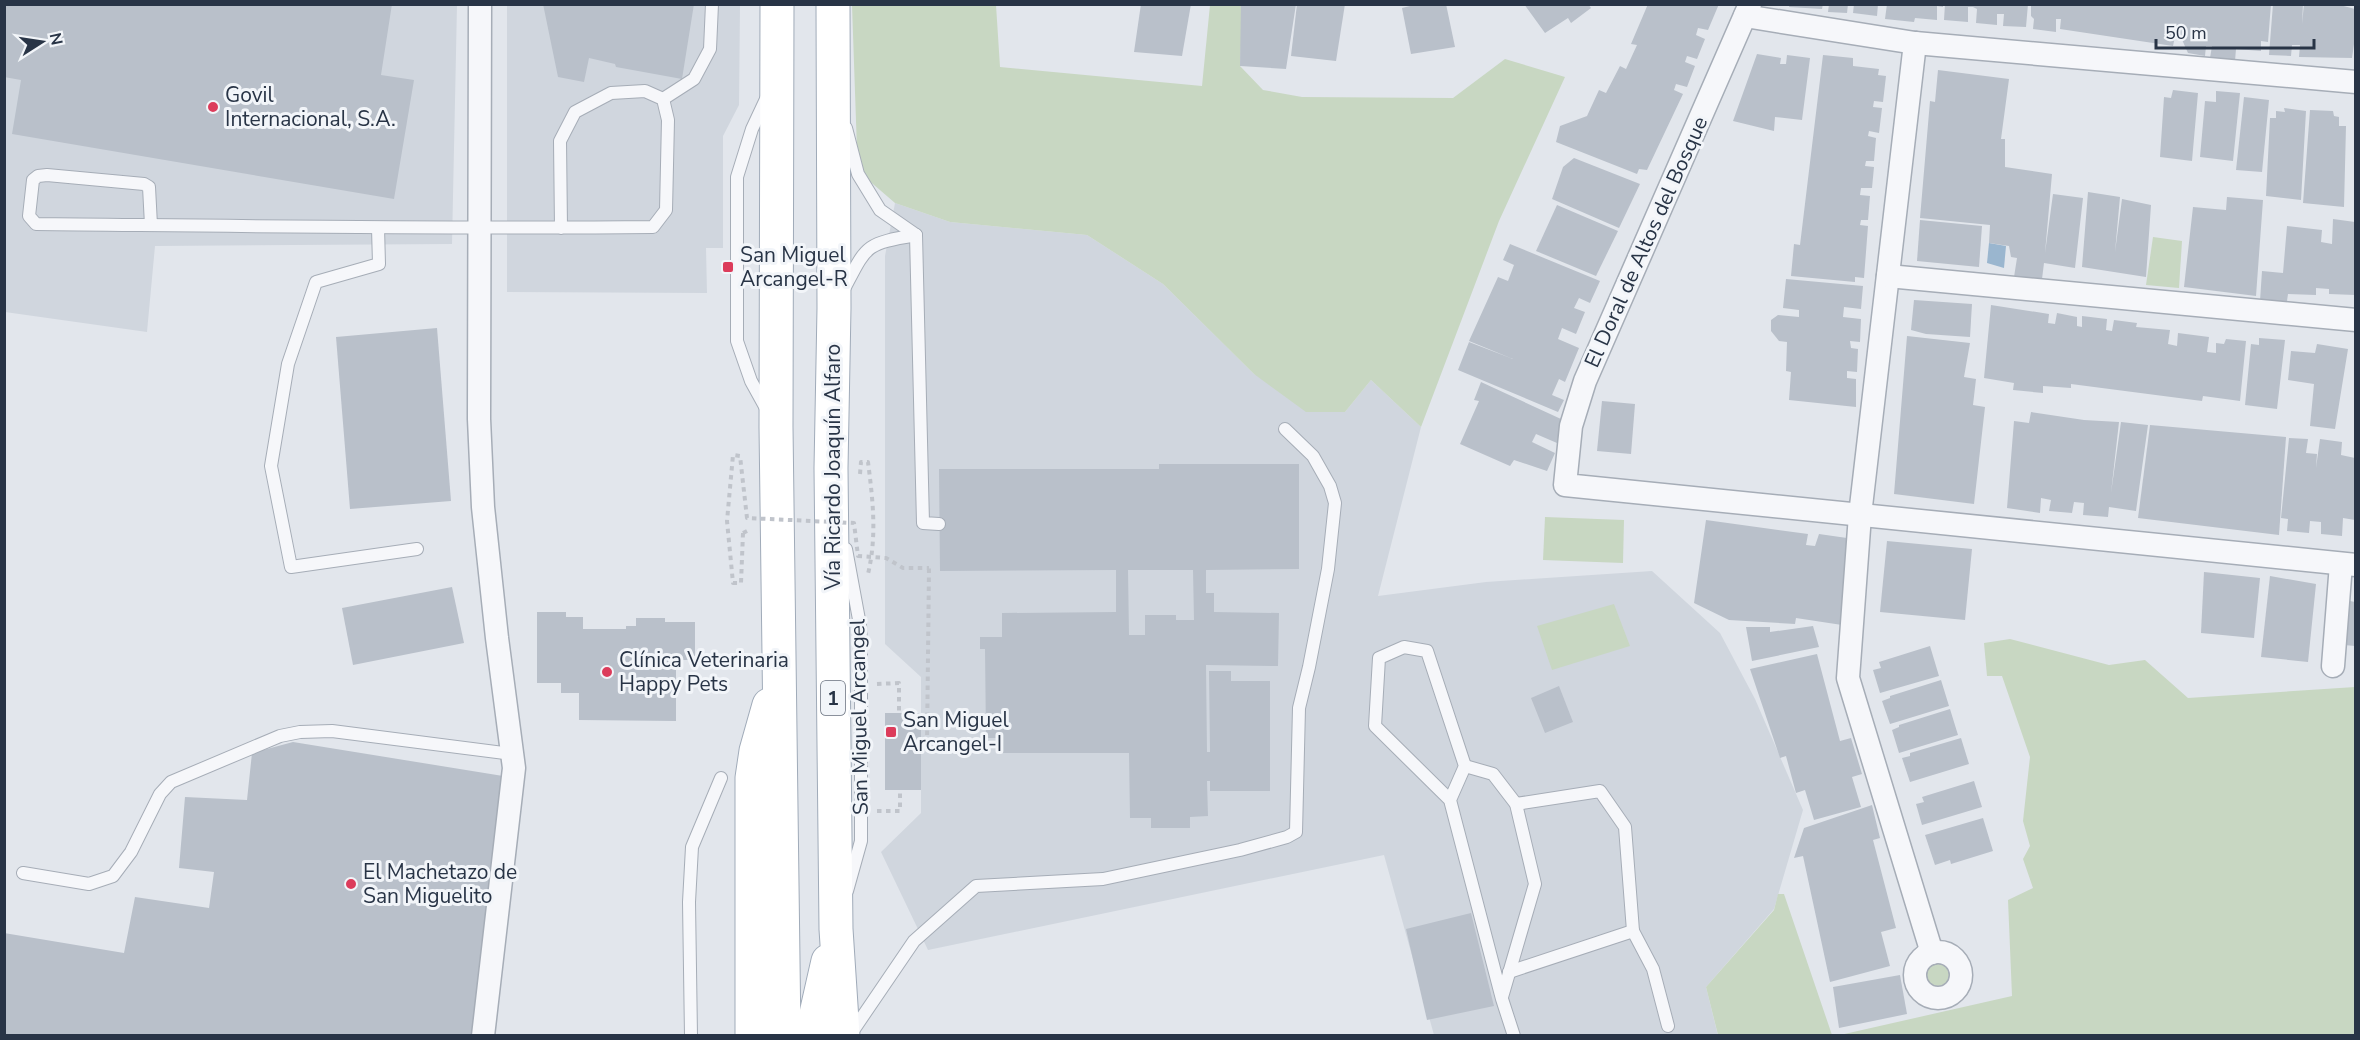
<svg xmlns="http://www.w3.org/2000/svg" width="2360" height="1040" viewBox="0 0 2360 1040" font-family="'Nunito Sans',sans-serif">
	<style>
		.built { fill: #d0d6de }
		.green { fill: #c8d7c2 }
		.water { fill: #9ab6cf }
		.building { fill: #b9c0ca; fill-rule: evenodd }
		.lines { fill: none; stroke-linecap: round; stroke-linejoin: round }
		.lane-casing { stroke: #a6adb7; stroke-width: 14 }
		.street-casing { stroke: #a6adb7; stroke-width: 25 }
		.primary-casing { stroke: #a0abb9; stroke-width: 35 }
		.path { stroke: #c0c4cb; stroke-width: 4; stroke-dasharray: 4.5 4.5; stroke-linecap: butt }
		.lane { stroke: #f6f7fa; stroke-width: 12 }
		.street { stroke: #f6f7fa; stroke-width: 22 }
		.primary { stroke: #fff; stroke-width: 33 }
		.path-bridge { stroke: #c0c4cb; stroke-width: 4; stroke-dasharray: 4.5 4.5; stroke-linecap: butt }
		.poi-dot { fill: #dc3c5b; stroke: #f2f5f9; stroke-width: 2 }
		.labels { text-anchor: middle; stroke-width: 6; stroke-linejoin: round; paint-order: stroke }
		.shield { fill: #f2f5f9; stroke: #656e7c; stroke-width: 1.5 }
		.shield-label { font-size: 20px; font-weight: bold; fill: #283446 }
		.poi-label { font-size: 21px; fill: #283446; stroke: #f2f5f9; text-anchor: start }
		.street-label { font-size: 21px; fill: #283446; stroke: #f2f5f9 }
	</style>
	<rect width="100%" height="100%" fill="#e2e6ec"/>
	<g class="built">
		<path d="M5,5H457L452,244L155,246L147,332L5,312Z"/>
		<path d="M507,5H740L739,105L723,136V248H706L707,293L507,292Z"/>
		<path d="M895,203L950,222L1087,235L1163,284L1254,374L1345,412L1371,380L1421,427L1378,596L1486,582L1652,571L1720,633L1755,699L1803,810L1774,909L1706,987L1718,1036L1434,1035L1384,855L928,950L881,852L921,813V677L885,644V256Z"/>
	</g>
	<g class="green">
		<path d="M1243,4L1240,66L1263,90L1302,97L1453,98L1505,59L1565,77L1499,221L1421,427L1371,380L1345,412H1306L1254,374L1163,284L1087,235L950,222L895,203L866,178L857,150L852,5H996L1000,67L1202,86L1210,5Z"/>
		<path d="M2153,237L2182,241L2179,288L2146,285Z"/>
		<path d="M1545,517L1624,520L1623,563L1543,560Z"/>
		<path d="M1614,604L1630,646L1552,670L1537,626Z"/>
		<path d="M2010,639L2109,665L2145,660L2188,698L2355,687V1035H1840L2012,996L2008,900L2033,888L2023,859L2030,846L2023,821L2030,757L2002,676H1987L1984,643Z"/>
		<path d="M1778,894H1784L1832,1035H1718L1706,987L1774,910Z"/>
		<circle cx="1938" cy="976" r="17"/>
	</g>
	<path class="water" d="M1989,243L2006,246L2004,268L1987,263Z"/>
	<g class="building">
		<path d="M4,4H392L381,75L414,80L394,199L12,134L21,80L4,77Z"/>
		<path d="M543,4H694L682,79L616,67L615,64L589,58L584,82L558,77Z"/>
		<path d="M1141,4H1191L1182,56L1134,52Z"/>
		<path d="M1241,4H1296L1286,69L1240,66Z"/>
		<path d="M1297,4H1345L1336,61L1291,56Z"/>
		<path d="M1418,4H1446L1455,47L1411,54L1402,8Z"/>
		<path d="M1524,4H1588L1591,8L1571,23L1568,18L1545,33Z"/>
		<path d="M1648,4H1719L1708,30L1698,28L1696,35L1705,39L1697,59L1687,56L1685,62L1695,66L1687,87L1676,84L1674,90L1683,94L1647,170L1639,169L1637,174L1556,142L1560,126L1587,116L1599,90L1606,93L1620,66L1626,69L1637,45L1631,44Z"/>
		<path d="M1790,4H1823L1822,9L1789,7Z"/>
		<path d="M1829,4H1848L1847,13L1828,12Z"/>
		<path d="M1854,4H1878L1877,16L1853,13Z"/>
		<path d="M1887,4H1943V7L1937,6V20L1915,18L1914,22L1885,19Z"/>
		<path d="M1945,4H2028L2026,27L2003,26L2004,14H1997V25L1976,23L1977,9L1973,7H1968V22L1944,20Z"/>
		<path d="M2031,4H2271L2268,42L2261,41V51L2236,49L2235,61L2210,58L2212,46H2206L2205,56L2188,53L2179,33L2176,32L2173,46L2060,29L2061,19H2056V32L2033,29L2034,19L2031,16Z"/>
		<path d="M2273,4H2303L2302,24L2304,4H2336L2355,9V37L2352,58L2299,57L2300,45H2292L2291,56L2269,55Z"/>
		<path d="M1757,54L1781,58L1780,64H1786L1787,55L1810,58L1802,120L1775,117L1774,131L1733,121Z"/>
		<path d="M1823,55L1853,58V66L1879,69L1878,75L1886,76L1883,102L1874,101L1873,107L1882,108L1879,133L1869,131L1868,136L1876,138L1874,161H1866L1865,166L1874,167L1872,188H1861L1860,195L1870,196L1868,220H1861L1860,225L1868,226L1864,278L1855,277V282L1791,276L1794,244L1800,245Z"/>
		<path d="M1938,70L2009,79L2001,139H2005V167L2052,174L2045,253L2053,194L2083,198L2075,268L2044,263L2042,279L2014,277L2017,258L2011,257L2009,246L1989,243L1990,225L1920,218L1930,101L1935,102Z"/>
		<path d="M2173,90L2198,93L2192,161L2160,157L2164,97L2171,98Z"/>
		<path d="M2216,91L2240,93L2233,161L2200,157L2205,101L2216,102Z"/>
		<path d="M2244,97L2269,100L2262,172L2236,170Z"/>
		<path d="M2284,108L2306,111L2301,200L2266,196L2270,118H2276V111L2285,112Z"/>
		<path d="M2310,110L2333,111L2334,116L2339,117V126H2346L2344,207L2303,203Z"/>
		<path d="M1574,158L1640,184L1619,228L1552,199L1563,167Z"/>
		<path d="M2088,192L2120,197L2115,252L2122,199L2151,205L2146,277L2082,267Z"/>
		<path d="M2227,197L2263,200L2256,296L2184,287L2193,207L2226,210Z"/>
		<path d="M1557,205L1618,231L1596,276L1536,251Z"/>
		<path d="M2333,219L2355,222V295L2329,294V289L2316,288V295L2288,294L2287,301H2260L2262,271L2283,273L2287,226L2322,230L2321,242L2332,244Z"/>
		<path d="M1920,220L1982,226L1979,267L1917,261Z"/>
		<path d="M1510,244L1600,281L1590,303L1579,298L1574,308L1585,312L1576,334L1562,328L1558,339L1579,348L1565,382L1559,379L1552,395L1564,400L1558,412L1458,370L1469,342L1513,359L1469,341L1498,277L1508,281L1514,265L1503,260Z"/>
		<path d="M1786,279L1863,286L1861,309L1844,307L1843,317L1861,319L1860,342L1850,341L1851,348L1858,349L1857,372L1847,371V378L1856,379V407L1789,400L1791,372L1786,371L1787,342L1779,341L1771,331V320L1778,315L1799,317V310L1783,308Z"/>
		<path d="M1914,300L1972,304L1970,337L1926,334L1911,330Z"/>
		<path d="M1991,305L2049,314L2048,323L2055,324L2057,313L2077,317V326L2082,327V316L2107,319L2106,330L2112,331L2114,320L2137,323L2136,327L2170,330L2168,344L2177,346L2178,333L2209,337L2207,352L2216,353V343L2224,344L2226,339L2246,341L2240,401L2203,396L2202,401L2071,384V388L2043,386V393L2013,390L2014,383L1984,378Z"/>
		<path d="M437,328L451,501L350,509L336,337Z"/>
		<path d="M1907,336L1970,343L1964,377L1976,379L1973,405L1985,407L1974,504L1894,494Z"/>
		<path d="M2259,338L2285,340L2277,409L2245,405L2251,344L2259,345Z"/>
		<path d="M2317,344L2348,349L2335,429L2310,426L2314,384L2288,380L2291,351L2315,353Z"/>
		<path d="M1481,382L1561,419L1557,443L1536,434L1532,442L1555,453L1547,471L1514,460L1510,466L1460,444L1479,401L1474,400Z"/>
		<path d="M1602,401L1635,404L1631,454L1597,451Z"/>
		<path d="M2031,412L2084,420L2119,422L2111,493L2121,422L2148,425L2136,511L2109,507L2108,517L2083,515L2084,503L2074,502L2072,513L2049,511L2051,500L2041,498L2040,513L2007,508L2014,421L2029,423Z"/>
		<path d="M2150,425L2286,437L2279,535L2138,518Z"/>
		<path d="M2289,438L2308,439L2306,453L2317,454L2316,468L2320,439L2342,442L2341,455L2355,458V520L2343,518L2342,536L2321,534V522L2310,521L2309,533L2287,531L2288,519L2281,518Z"/>
		<path d="M1159,464H1299V569L1206,570V593H1214V612L1279,613L1278,666L1206,665L1207,752H1210L1209,671H1231V681H1270V791H1210V781H1207L1208,816L1190,817V828H1151V818H1130L1129,753H999V738H986L985,649H980V637H1002V613L1116,612V570L940,571L939,469H1159ZM1128,570H1193L1194,620H1176V615H1145V635H1129Z"/>
		<path d="M1706,520L1808,534L1806,545L1815,546L1819,534L1854,539L1842,625L1796,618L1795,624L1729,620L1694,603Z"/>
		<path d="M1887,541L1972,549L1965,620L1880,612Z"/>
		<path d="M2204,572L2260,578L2254,638L2201,633Z"/>
		<path d="M2270,576L2316,584L2308,662L2261,657Z"/>
		<path d="M452,587L464,643L353,665L342,608Z"/>
		<path d="M2350,601L2355,602V646L2344,645Z"/>
		<path d="M537,612H566V617H583V629H626V626H636V618H665V622H695V660H676V721L579,720V693H561V683H537Z"/>
		<path d="M1813,626L1819,647L1752,661L1746,627H1770V632Z"/>
		<path d="M1930,646L1939,676L1880,693L1873,670L1881,668L1879,662Z"/>
		<path d="M1817,654L1840,741L1851,738L1862,774L1852,777L1861,807L1814,820L1805,790L1796,793L1786,756L1780,758L1750,669Z"/>
		<path d="M1941,680L1949,706L1890,724L1882,701L1890,698V696Z"/>
		<path d="M1559,686L1573,722L1545,733L1531,698Z"/>
		<path d="M1950,709L1958,735L1899,753L1892,730L1899,727V725Z"/>
		<rect x="885" y="713" width="36" height="77"/>
		<path d="M1961,738L1969,764L1910,782L1902,758L1910,756V753Z"/>
		<path d="M293,742L503,776L472,1035H4V933L124,953L135,897L209,908L214,872L179,868L185,797L247,800L252,753Z"/>
		<path d="M1974,781L1982,807L1922,825L1916,804L1924,802L1922,797Z"/>
		<path d="M1872,805L1880,838L1873,840L1896,928L1881,932L1890,966L1830,982L1803,856L1794,858L1804,828Z"/>
		<path d="M1983,818L1993,851L1951,864L1950,860L1935,865L1925,835Z"/>
		<path d="M1471,913L1494,1006L1427,1020L1406,929Z"/>
		<path d="M1900,975L1907,1014L1839,1028L1833,987Z"/>
	</g>
	<g class="lines">
		<g class="lane-casing">
			<g id="lane">
				<path d="M663,99L694,79L710,49L712,4"/>
				<path d="M846,128L858,174L880,210L916,235"/>
				<path d="M151,225L149,187L144,184L47,175L38,176L33,180L29,216L36,224C242,226 447,229 653,227L666,210L668,120L663,99L645,91L611,93L575,112L560,141L561,228"/>
				<path d="M378,228L379,264L316,282L288,364L271,466L291,567L417,549"/>
				<path d="M916,235L923,523L939,524"/>
				<path d="M843,291C867,245 864,244 916,235"/>
				<path d="M767,410L751,381L737,341V177L752,129L767,97"/>
				<path d="M846,549L860,625L861,643V841L847,891"/>
				<path d="M1465,766L1493,774L1516,804L1535,884L1502,997"/>
				<path d="M1450,800L1465,766L1427,651L1404,647L1379,658L1375,726L1450,800L1502,999L1514,1036"/>
				<path d="M23,873L89,884L113,876L131,852L160,794L171,782L280,736L300,732L332,731L512,754"/>
				<path d="M1633,931L1653,969L1668,1026"/>
				<path d="M1509,972L1633,931L1625,827L1600,791L1516,804"/>
				<path d="M850,1035L914,941L976,886L1103,879L1240,850L1287,837L1296,832L1299,708L1309,667L1328,569L1335,503L1330,486L1313,456L1285,429"/>
				<path d="M691,1036L689,902L692,847L721,778"/>
			</g>
		</g>
		<g class="street-casing">
			<g id="street">
				<path d="M480,4L479,419L483,507L497,638L514,768L483,1036"/>
				<path d="M1750,4L1585,381L1571,426L1565,485L2356,565"/>
				<path d="M1745,16L1915,43L2356,82"/>
				<path d="M1915,43L1860,515L1848,678L1932,953"/>
				<path d="M1888,276L2356,320"/>
				<path d="M2333,666L2341,564"/>
				<circle cx="1938" cy="975" r="23"/>
			</g>
		</g>
		<g class="primary-casing">
			<g id="primary">
				<path d="M777,4L776,427L784,1036"/>
				<path d="M833,4L834,308L831,468L836,929L843,1036"/>
				<path d="M752,1036V778L756,751L769,705"/>
				<path d="M811,1036L828,961"/>
			</g>
		</g>
		<g class="path">
			<path d="M860,474L861,462H868C873,501 877,536 868,574"/>
			<path d="M743,533L751,529"/>
			<path d="M877,684L899,683V713"/>
			<path d="M927,744L929,568"/>
			<path d="M877,811H900V790"/>
		</g>
		<use href="#lane" class="lane"/>
		<use href="#street" class="street"/>
		<use href="#primary" class="primary"/>
		<path class="path-bridge" d="M743,533L741,583H733L727,521L733,455L740,456L747,518L854,523L858,556L886,558L903,568H929"/>
	</g>
	<g class="poi-dot">
		<circle cx="213" cy="107" r="6"/>
		<rect x="722" y="261" width="12" height="12" rx="3"/>
		<circle cx="607" cy="672" r="6"/>
		<rect x="885" y="726" width="12" height="12" rx="3"/>
		<circle cx="351" cy="884" r="6"/>
	</g>
	<g class="labels">
		<rect class="shield" x="821" y="681" width="24" height="34" rx="4.5"/>
		<g class="shield-label">
			<text x="833" y="705">1</text>
		</g>
		<g class="poi-label">
			<text x="225" y="102">Govil<tspan x="225" dy="24">Internacional, S.A.</tspan></text>
			<text x="740" y="262">San Miguel<tspan x="740" dy="24">Arcangel-R</tspan></text>
			<text x="619" y="667">Clínica Veterinaria<tspan x="619" dy="24">Happy Pets</tspan></text>
			<text x="903" y="727">San Miguel<tspan x="903" dy="24">Arcangel-I</tspan></text>
			<text x="363" y="879">El Machetazo de<tspan x="363" dy="24">San Miguelito</tspan></text>
		</g>
		<g class="street-label">
			<text transform="translate(1646 242) rotate(-66)" y="7">El Doral de Altos del Bosque</text>
			<text transform="translate(833 467) rotate(-90)" y="7">Vía Ricardo Joaquín Alfaro</text>
			<text transform="translate(859 717) rotate(-91)" y="7">San Miguel Arcangel</text>
		</g>
	</g>
	<rect width="2360" height="1040" fill="none" stroke="#283446" stroke-width="12"/>
	<g transform="translate(42 42) rotate(78)" stroke="#f2f5f9" stroke-width="4.5" paint-order="stroke">
	<path d="M0-4.5L10 22L0 15L-10 22Z" fill="#283446"/>
	<text y="-9" font-size="16" font-weight="bold" text-anchor="middle" fill="#283446">N</text>
	</g>
	<path d="M2156 39v9h158v-9" fill="none" stroke="#283446" stroke-width="3"/>
	<text x="2165" y="39" font-size="18" fill="#283446" stroke="#f2f5f9" stroke-width="4.5" paint-order="stroke">50 m</text>
</svg>
